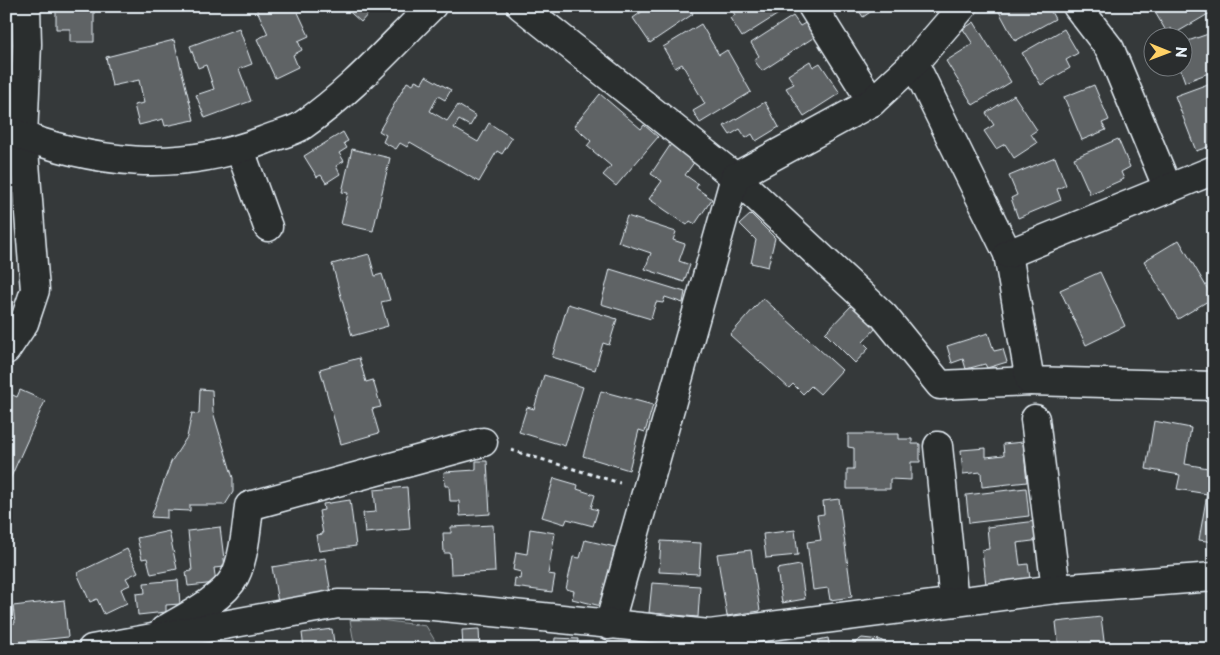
<svg xmlns="http://www.w3.org/2000/svg" width="1220" height="655" viewBox="0 0 1220 655" font-family="'Playpen Sans',sans-serif">
	<style>
		.green { fill: #4d5152; stroke: #9aa1a5 }
		.building { fill: #5f6365; stroke: #e8f1f8 }
		.lines { fill: none; stroke-linecap: round; stroke-linejoin: round }
		.street-casing { stroke: #e8f1f8; stroke-width: 31 }
		.secondary-casing { stroke: #e8f1f8; stroke-width: 31 }
		.path { stroke: #e8f1f8; stroke-width: 3; stroke-dasharray: 4 4; stroke-linecap: butt }
		.street { stroke: #2a2d2e; stroke-width: 28 }
		.secondary { stroke: #2a2d2e; stroke-width: 28 }
	</style>
	<rect width="100%" height="100%" fill="#35393a"/>
	<filter id="ink" filterUnits="userSpaceOnUse"><feTurbulence type="fractalNoise" baseFrequency=".02" numOctaves="2"/><feDisplacementMap in="SourceGraphic" scale="10" xChannelSelector="R" yChannelSelector="G"/><feConvolveMatrix kernelMatrix="1 2 1 2 8 2 1 2 1" color-interpolation-filters="sRGB"/></filter>
	<g filter="url(#ink)">
		<path class="green" d="M350,620H380L426,626L440,649H355Z"/>
		<g class="building">
			<path d="M70,6H94V42H70V29H56V8Z"/>
			<path d="M255,6H295L309,36L298,41L302,50L293,55L298,67L275,78L257,39L268,34Z"/>
			<path d="M343,6H375L361,22Z"/>
			<path d="M650,6H688L693,14L650,43L633,18Z"/>
			<path d="M732,6H780L783,11L742,37L730,18L735,15L730,7Z"/>
			<path d="M856,6H879L863,17Z"/>
			<path d="M996,6H1048L1055,19L1015,41Z"/>
			<path d="M1206,6L1210,13L1174,34L1171,28L1166,31L1152,7Z"/>
			<path d="M793,16L800,26L807,22L816,36L762,71L754,60L759,56L751,43Z"/>
			<path d="M974,22L1011,82L973,105L946,61L973,44L963,29Z"/>
			<path d="M701,24L719,55L727,50L751,92L700,123L693,111L705,104L682,64L675,68L663,47Z"/>
			<path d="M239,28L252,64L239,69L251,101L205,118L196,95L214,89L206,65L198,68L190,46Z"/>
			<path d="M1064,29L1078,53L1066,60L1070,68L1041,85L1022,53Z"/>
			<path d="M1214,32V71L1185,82L1180,68H1182V43Z"/>
			<path d="M174,40L194,120L165,126L163,119L139,125L134,105L144,103L139,80L112,86L106,57Z"/>
			<path d="M810,61L813,67L820,63L840,93L804,116L786,88L794,84L788,75Z"/>
			<path d="M426,76L451,90L445,100L438,96L430,111L447,121L458,105L476,116L470,126L459,120L454,128L478,142L489,123L512,138L502,154L497,151L479,182L410,142L407,147L400,143L396,149L383,142L386,135L379,131L407,82L413,85L415,80L422,83Z"/>
			<path d="M1208,84L1214,99V145L1196,151L1175,96Z"/>
			<path d="M1094,85L1109,120L1102,123L1106,130L1082,140L1064,97Z"/>
			<path d="M600,94L641,129L644,125L658,137L616,186L603,175L611,166L587,146L591,141L574,126Z"/>
			<path d="M1014,95L1037,130L1031,134L1037,143L1014,158L1005,144L996,149L984,131L994,125L986,113Z"/>
			<path d="M765,102L779,127L756,141L752,134L746,138L740,129L730,135L724,126Z"/>
			<path d="M343,132L348,141L344,143L347,148L339,153L344,161L336,166L340,174L326,183L321,175L317,177L304,156Z"/>
			<path d="M1118,139L1130,167L1121,172L1124,179L1090,194L1074,158Z"/>
			<path d="M671,144L695,161L685,175L698,184L696,188L712,199L695,224L690,221L687,225L649,199L662,181L651,174Z"/>
			<path d="M352,149L390,158L373,231L341,224L348,193L342,192Z"/>
			<path d="M1055,157L1066,185L1057,189L1061,200L1018,218L1011,198L1017,195L1009,176Z"/>
			<path d="M6,163L17,167L6,197Z"/>
			<path d="M751,214L775,238L768,267L751,263L756,240L740,224Z"/>
			<path d="M627,216L676,232L673,240L685,244L679,261L690,265L684,282L645,269L651,253L618,242Z"/>
			<path d="M1179,240L1213,298L1178,319L1144,261Z"/>
			<path d="M369,254L375,276L382,274L390,300L381,302L388,326L352,336L332,264Z"/>
			<path d="M610,269L685,292L683,303L665,297L663,303L656,302L651,319L601,304Z"/>
			<path d="M1100,272L1125,326L1086,345L1060,290Z"/>
			<path d="M763,298L842,370L820,394L811,386L803,394L793,384L789,388L730,335Z"/>
			<path d="M568,304L617,319L609,345L603,343L595,370L552,357Z"/>
			<path d="M853,304L877,327L863,342L869,348L855,363L825,333Z"/>
			<path d="M988,333L994,351L1003,349L1007,362L987,368L985,364L966,369L963,359L952,363L947,346Z"/>
			<path d="M359,358L366,382L373,380L381,407L372,409L379,433L341,444L320,369Z"/>
			<path d="M544,375L583,387L565,446L519,432L527,407L534,409Z"/>
			<path d="M200,389L212,390L213,412L233,478V492L225,505H190V511L167,510V518L151,517L171,462L187,437L192,413L199,414Z"/>
			<path d="M20,390L45,401L6,488V392L17,397Z"/>
			<path d="M601,391L653,405L645,432L639,430L629,470L583,456Z"/>
			<path d="M1154,421L1191,428L1185,464L1214,469V542L1199,540L1207,494L1177,489L1180,475L1146,469Z"/>
			<path d="M848,434H899V439H912V444H920V462H911V480L890,479V489H847V469H854V448L848,447Z"/>
			<path d="M1023,442L1027,482L982,487L981,472L963,474L961,450L986,448V457L1004,455L1003,444Z"/>
			<path d="M476,461H487L490,514L460,516L459,501H450L449,486H445L444,472L476,470Z"/>
			<path d="M554,478L578,485L577,489L595,495L591,508L598,510L593,526L567,519L565,524L542,517Z"/>
			<path d="M407,487L410,529L365,533L363,513L376,512L374,490Z"/>
			<path d="M1026,488L1029,516L969,523L966,495Z"/>
			<path d="M839,499L852,597L830,600L828,588L813,590L807,542L821,540L817,515L824,514L823,501Z"/>
			<path d="M350,500L356,546L319,551L316,535L323,534L319,511L324,510L323,504Z"/>
			<path d="M1037,521L1040,540L1017,543L1020,565L1028,564L1030,579L986,585L982,550L989,549L987,527Z"/>
			<path d="M493,525L495,572L451,574L450,553H444L443,533H451V527Z"/>
			<path d="M220,527L225,567L214,568L216,583L188,586L186,572L192,571L188,531Z"/>
			<path d="M530,529L555,533L548,574L555,575L552,592L514,587L515,578L520,579L521,572L513,570L516,552L527,554Z"/>
			<path d="M795,530L798,555L766,558L763,534Z"/>
			<path d="M169,531L177,569L151,574L147,558L142,559L137,538Z"/>
			<path d="M585,540L615,547L601,606L572,599L574,591L566,589L573,557L580,558Z"/>
			<path d="M661,541L701,543L699,574L659,572Z"/>
			<path d="M127,549L138,572L126,578L130,585L121,589L127,603L104,614L97,599L90,602L77,573Z"/>
			<path d="M751,550L760,611L727,616L717,554Z"/>
			<path d="M325,558L331,593L278,603L272,567Z"/>
			<path d="M800,565L805,599L782,603L777,569Z"/>
			<path d="M178,580L180,604L166,605V612L138,615L136,594L145,593L144,583Z"/>
			<path d="M652,583L700,586L698,617L649,613Z"/>
			<path d="M64,600L68,637L11,643L9,624L15,623L13,606Z"/>
			<path d="M1101,617L1105,649H1059L1056,622Z"/>
			<path d="M332,629L335,649H304L302,633Z"/>
			<path d="M479,629L480,649H463L462,630Z"/>
			<path d="M555,638L578,639L577,649H554Z"/>
			<path d="M828,638L830,649H819L818,640Z"/>
			<path d="M862,638L881,640L892,649H845Z"/>
			<path d="M624,646V649H589V648Z"/>
		</g>
		<g class="lines">
			<g class="street-casing">
				<g id="street">
					<path d="M521,6L735,177L884,316L940,385L1030,381"/>
					<path d="M812,6L872,102"/>
					<path d="M1077,6L1110,49L1168,189"/>
					<path d="M914,63L1008,254L1030,381L1214,386"/>
					<path d="M240,150L268,227"/>
					<path d="M1008,254L1214,170"/>
					<path d="M6,350L24,323L35,290L23,137L27,44L26,6"/>
					<path d="M1035,419L1056,589"/>
					<path d="M938,446L954,602"/>
					<path d="M609,625L735,177L872,102L914,63L963,6"/>
					<path d="M164,630C186,617 224,598 235,576C244,559 247,525 249,506L483,442"/>
					<path d="M92,649L338,604L424,605L709,634L1056,589L1214,577"/>
				</g>
			</g>
			<g class="secondary-casing">
				<path id="secondary" d="M6,130C93,164 176,174 265,140C277,135 293,132 303,125C351,92 391,46 432,6"/>
			</g>
			<path class="path" d="M511,450L620,483"/>
			<use href="#street" class="street"/>
			<use href="#secondary" class="secondary"/>
		</g>
	</g>
	<rect width="1220" height="655" fill="none" stroke="#2a2d2e" stroke-width="25"/>
	<rect x="12" y="12" width="1195" height="630" fill="none" stroke="#e8f1f8" stroke-width="2" filter="url(#ink)"/>
	<g transform="translate(1168 52) rotate(91)"><circle r="24" fill="#2a2d2e" stroke="#767b7f"/>
	<path d="M0-4L9 19L0 12L-9 19Z" fill="#ffd166"/>
	<text y="-8" font-size="14" font-weight="bold" text-anchor="middle" fill="#e8f1f8">N</text>
	</g>
</svg>
